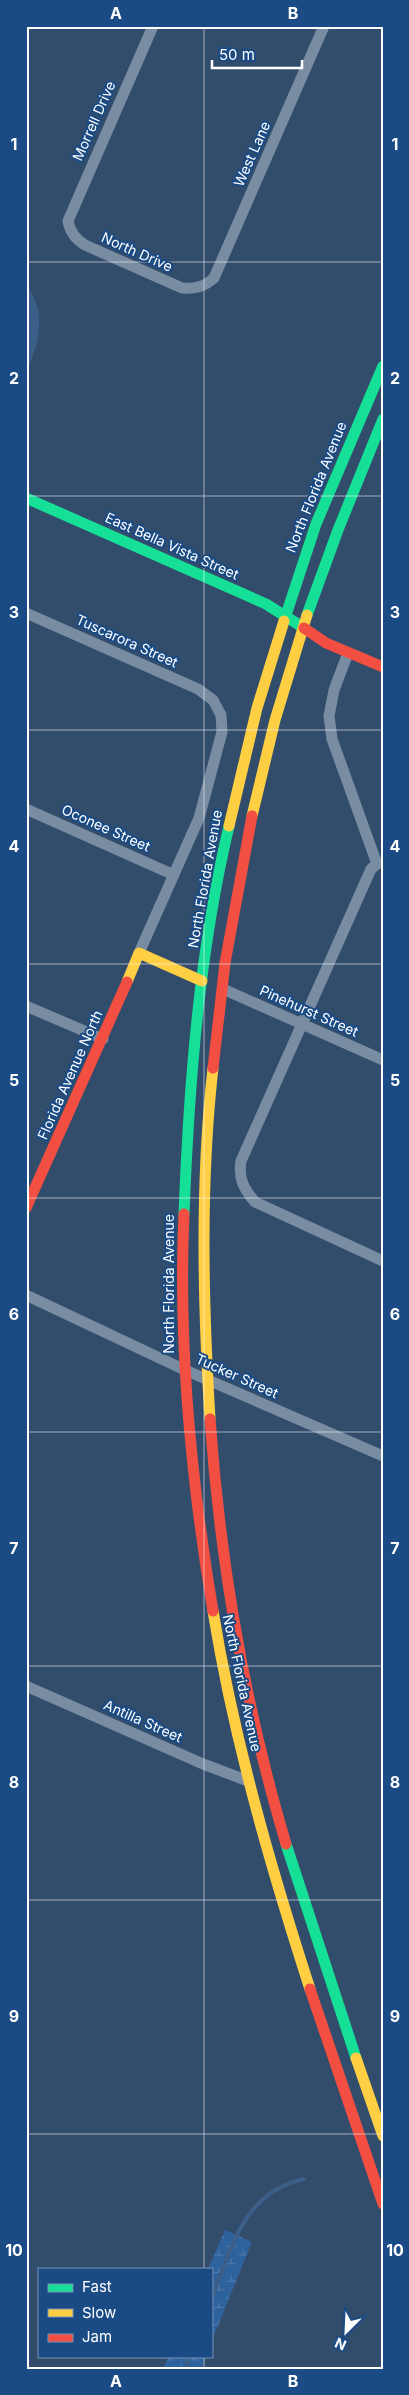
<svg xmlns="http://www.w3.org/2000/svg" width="409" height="2395" viewBox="0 0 409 2395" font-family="Inter,sans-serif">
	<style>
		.wetland { fill: url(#wetland-marsh) }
		.water { fill: #3b5f88 }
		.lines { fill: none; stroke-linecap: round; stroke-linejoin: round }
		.stream { stroke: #3b5f88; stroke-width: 4 }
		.street { stroke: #798da2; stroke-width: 11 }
		.fast { stroke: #16e098; stroke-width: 11 }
		.slow { stroke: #ffcf43; stroke-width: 11 }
		.jam { stroke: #f24e42; stroke-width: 11 }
		.grid { fill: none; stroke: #fff; stroke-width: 1; stroke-opacity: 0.55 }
		.labels { text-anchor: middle; stroke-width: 4; stroke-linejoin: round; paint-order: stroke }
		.street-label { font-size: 14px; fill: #fff; stroke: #1a4b85 }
		.neatline { fill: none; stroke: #fff; stroke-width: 2 }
		.grid-label { font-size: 16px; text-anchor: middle; font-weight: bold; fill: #fff }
	</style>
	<defs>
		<pattern id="wetland-marsh" width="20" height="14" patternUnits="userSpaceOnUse" patternTransform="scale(1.25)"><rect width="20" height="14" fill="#2e629c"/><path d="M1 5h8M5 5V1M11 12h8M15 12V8" fill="none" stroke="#4d7aab"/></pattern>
	</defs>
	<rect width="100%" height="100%" fill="#324d6c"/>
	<g class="wetland">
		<path d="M225,2230L252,2242L211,2343V2269H208Z"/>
		<path d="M169,2356H206L201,2369H163Z"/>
	</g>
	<path class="water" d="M26,284C48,316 39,340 26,374Z"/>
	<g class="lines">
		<g class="stream">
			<path d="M211,2300C231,2249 243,2192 304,2179"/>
			<path d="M185,2369L190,2356"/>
		</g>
		<g class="street">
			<path d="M153,26L68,221C70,232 75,239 85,245L182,288C195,289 204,287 214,278L324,26"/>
			<path d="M26,613L198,689L213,700L221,715L222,732L199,818L139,953"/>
			<path d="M348,653L334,690L329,716L332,739L377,864"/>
			<path d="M26,809L174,875"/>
			<path d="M377,864L371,869L241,1161C238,1179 244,1189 255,1202L383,1261"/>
			<path d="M223,989L383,1060"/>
			<path d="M26,1006L103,1039"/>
			<path d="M26,1295L185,1370L383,1456"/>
			<path d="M26,1686L203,1764L248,1781"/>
		</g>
		<g class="fast">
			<path d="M26,498L266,604L304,628"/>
			<path d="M307,615L338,530L383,419"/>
			<path d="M284,621L316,524L383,366"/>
			<path d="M184,1214C189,1084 199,952 229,826"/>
			<path d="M286,1844L356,2058"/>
		</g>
		<g class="slow">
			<path d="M252,816L275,720L307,615"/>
			<path d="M229,826L257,708L284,621"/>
			<path d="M127,982L139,953L202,981"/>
			<path d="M210,1419C203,1302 200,1184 213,1068"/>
			<path d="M213,1611C234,1740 270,1865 310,1989"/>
			<path d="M356,2058L383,2136"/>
		</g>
		<g class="jam">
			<path d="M304,628L326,643L383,667"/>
			<path d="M213,1068L225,963L252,816"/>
			<path d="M26,1208L127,982"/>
			<path d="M184,1214C178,1347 191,1480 213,1611"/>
			<path d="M210,1419C220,1562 245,1706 286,1844"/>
			<path d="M310,1989L383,2204"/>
		</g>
	</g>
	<path class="grid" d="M204,26V2269M26,262H383M26,496H383M26,730H383M26,964H383M26,1198H383M26,1432H383M26,1666H383M26,1900H383M26,2134H383M204,2356V2369"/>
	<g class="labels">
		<g class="street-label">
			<text transform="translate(94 121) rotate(-66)" y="5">Morrell Drive</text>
			<text transform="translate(252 154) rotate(-66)" y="5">West Lane</text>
			<text transform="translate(137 252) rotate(24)" y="5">North Drive</text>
			<text transform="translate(316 487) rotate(-68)" y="5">North Florida Avenue</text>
			<text transform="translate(172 546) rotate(24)" y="5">East Bella Vista Street</text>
			<text transform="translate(127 641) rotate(24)" y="5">Tuscarora Street</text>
			<text transform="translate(106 828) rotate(24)" y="5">Oconee Street</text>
			<text transform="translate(205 879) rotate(-80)" y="5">North Florida Avenue</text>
			<text transform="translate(309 1011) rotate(24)" y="5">Pinehurst Street</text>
			<text transform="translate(70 1075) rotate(-66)" y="5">Florida Avenue North</text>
			<text transform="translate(169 1284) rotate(-90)" y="5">North Florida Avenue</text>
			<text transform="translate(237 1376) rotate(24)" y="5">Tucker Street</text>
			<text transform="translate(242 1683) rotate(78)" y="5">North Florida Avenue</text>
			<text transform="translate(143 1721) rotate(24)" y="5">Antilla Street</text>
		</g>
	</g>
	<rect width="409" height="2395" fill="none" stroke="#1a4b85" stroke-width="55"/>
	<rect x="38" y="2268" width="175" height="90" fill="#1a4b85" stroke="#7693b6"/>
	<rect x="48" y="2284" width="25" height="8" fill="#16e098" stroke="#7693b6"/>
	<text x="82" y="2292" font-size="15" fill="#ffffff">Fast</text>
	<rect x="48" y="2309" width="25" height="8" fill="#ffcf43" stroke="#7693b6"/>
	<text x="82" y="2318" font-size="15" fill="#ffffff">Slow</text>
	<rect x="48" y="2334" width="25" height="8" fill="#f24e42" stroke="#7693b6"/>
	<text x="82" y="2342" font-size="15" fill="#ffffff">Jam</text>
	<g transform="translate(346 2332) rotate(204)" stroke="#1a4b85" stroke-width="4" paint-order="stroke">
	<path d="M0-4L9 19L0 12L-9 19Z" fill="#ffffff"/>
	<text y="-8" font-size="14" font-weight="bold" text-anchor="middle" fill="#ffffff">N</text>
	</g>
	<path d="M212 60v8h90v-8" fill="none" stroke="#ffffff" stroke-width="2.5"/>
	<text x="219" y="60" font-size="15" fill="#ffffff" stroke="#1a4b85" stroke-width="4" paint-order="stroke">50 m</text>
	<rect x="28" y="28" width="354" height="2340" class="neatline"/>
	<g class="grid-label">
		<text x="116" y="19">A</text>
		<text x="293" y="19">B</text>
		<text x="14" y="150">1</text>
		<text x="395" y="150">1</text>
		<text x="14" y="384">2</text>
		<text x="395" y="384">2</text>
		<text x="14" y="618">3</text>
		<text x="395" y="618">3</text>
		<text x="14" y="852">4</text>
		<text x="395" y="852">4</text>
		<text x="14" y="1086">5</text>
		<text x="395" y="1086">5</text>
		<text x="14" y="1320">6</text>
		<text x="395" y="1320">6</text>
		<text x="14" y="1554">7</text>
		<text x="395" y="1554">7</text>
		<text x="14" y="1788">8</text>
		<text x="395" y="1788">8</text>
		<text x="14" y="2022">9</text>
		<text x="395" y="2022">9</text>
		<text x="14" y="2256">10</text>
		<text x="395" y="2256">10</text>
		<text x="116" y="2387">A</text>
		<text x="293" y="2387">B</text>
	</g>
</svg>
